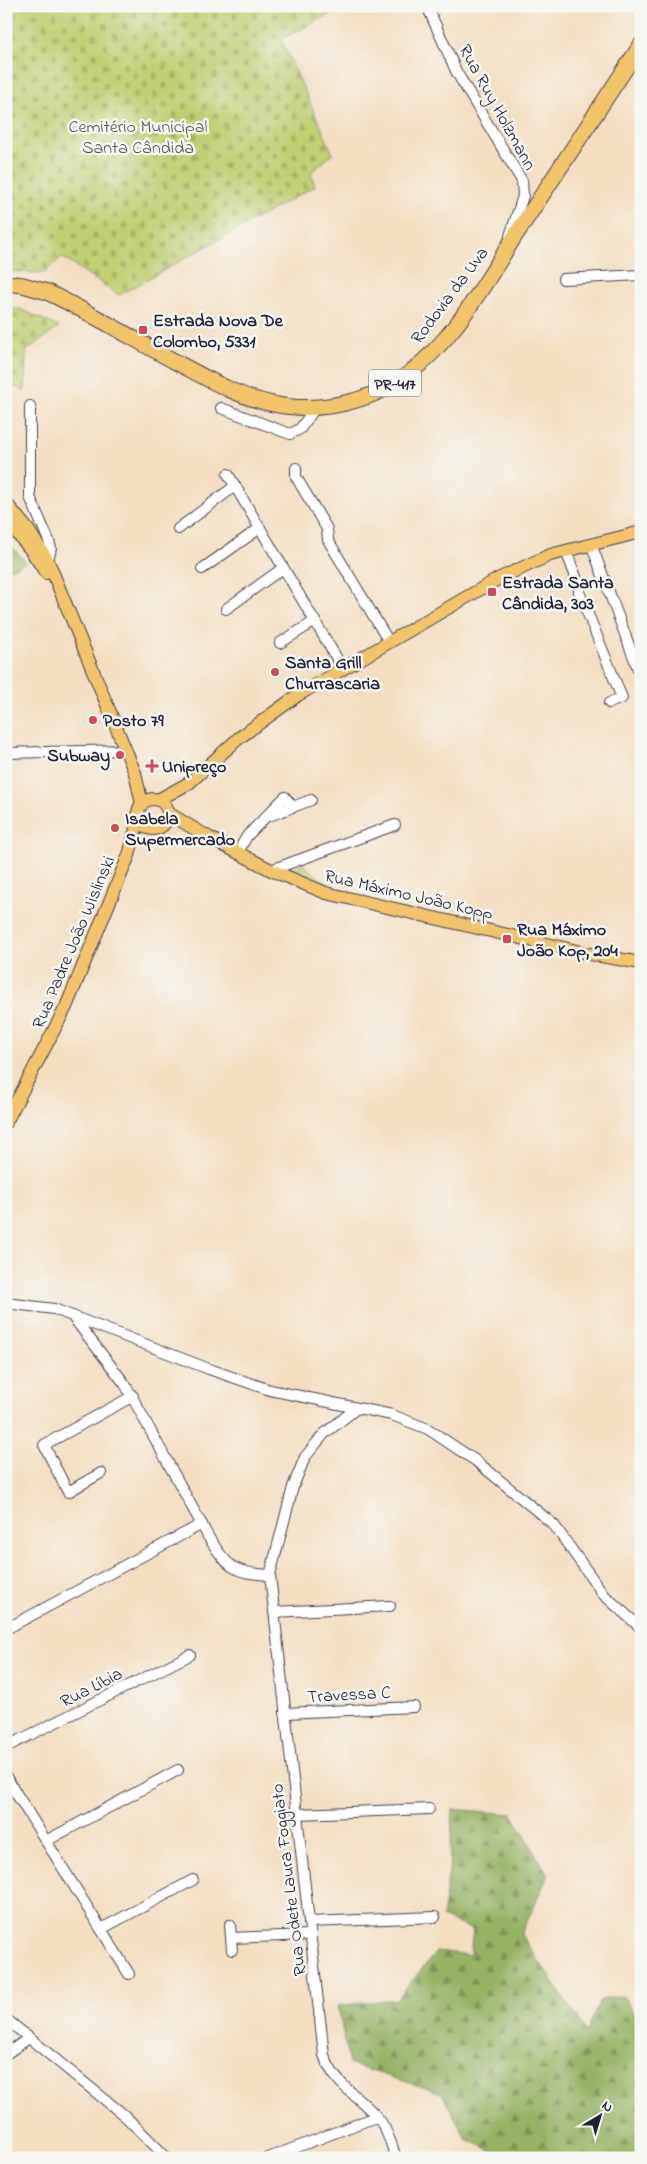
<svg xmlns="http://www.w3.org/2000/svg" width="647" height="2164" viewBox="0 0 647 2164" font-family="'Indie Flower',sans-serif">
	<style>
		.grass { fill: url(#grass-tufts); stroke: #707856 }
		.forest { fill: url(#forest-firs); stroke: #5c6a4f }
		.cemetery { fill: url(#cemetery-stones); stroke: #707856 }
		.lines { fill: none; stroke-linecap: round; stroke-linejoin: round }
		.stream { stroke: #42aac2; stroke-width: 2.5 }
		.minor-casing { stroke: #413e4f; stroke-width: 12 }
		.major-casing { stroke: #413e4f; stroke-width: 14 }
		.highway-casing { stroke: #413e4f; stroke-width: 17 }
		.minor { stroke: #fff; stroke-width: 10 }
		.major { stroke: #f1c36a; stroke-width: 12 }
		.highway { stroke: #f1c36a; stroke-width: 15 }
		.poi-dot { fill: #d1495b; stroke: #f6f6f2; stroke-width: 2 }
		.labels { text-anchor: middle; stroke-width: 5; stroke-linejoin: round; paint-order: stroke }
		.shield { fill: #f6f6f2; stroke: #626272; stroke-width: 1 }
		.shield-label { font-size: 16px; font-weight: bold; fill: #22223b }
		.street-label { font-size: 18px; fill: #22223b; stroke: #f6f6f2 }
		.park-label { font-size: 18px; fill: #51564b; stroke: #f6f6f2 }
		.poi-label { font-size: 18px; font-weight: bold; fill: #22223b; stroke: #f6f6f2; text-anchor: start }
	</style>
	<defs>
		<pattern id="grass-tufts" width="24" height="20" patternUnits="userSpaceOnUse" patternTransform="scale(1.25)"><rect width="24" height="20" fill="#bfcf71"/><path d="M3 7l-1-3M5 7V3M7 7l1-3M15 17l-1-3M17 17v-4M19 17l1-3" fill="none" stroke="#a4b163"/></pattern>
		<pattern id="forest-firs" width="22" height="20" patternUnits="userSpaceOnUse" patternTransform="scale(1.25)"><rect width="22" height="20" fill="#97b263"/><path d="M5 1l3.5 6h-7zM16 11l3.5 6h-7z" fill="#7b9053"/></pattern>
		<pattern id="cemetery-stones" width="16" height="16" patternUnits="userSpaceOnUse" patternTransform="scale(1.25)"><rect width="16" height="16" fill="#bfcf71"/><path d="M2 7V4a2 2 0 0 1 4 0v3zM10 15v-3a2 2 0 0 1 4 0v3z" fill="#a4b163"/></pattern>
	</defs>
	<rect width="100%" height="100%" fill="#f6f6f2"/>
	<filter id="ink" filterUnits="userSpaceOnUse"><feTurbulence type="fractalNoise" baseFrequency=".02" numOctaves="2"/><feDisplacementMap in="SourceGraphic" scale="10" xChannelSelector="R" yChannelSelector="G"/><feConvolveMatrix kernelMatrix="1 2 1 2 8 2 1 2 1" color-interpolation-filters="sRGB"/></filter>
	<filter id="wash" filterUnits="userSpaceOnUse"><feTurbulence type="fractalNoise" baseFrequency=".0096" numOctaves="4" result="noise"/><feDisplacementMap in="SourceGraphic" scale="20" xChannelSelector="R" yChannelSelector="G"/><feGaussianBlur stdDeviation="1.12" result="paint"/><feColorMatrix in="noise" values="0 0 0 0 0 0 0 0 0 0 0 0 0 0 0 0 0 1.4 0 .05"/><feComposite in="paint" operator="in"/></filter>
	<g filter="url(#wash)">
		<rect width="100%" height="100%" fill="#f3dec2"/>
		<path class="grass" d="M302,864L327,884L313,882L290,870Z"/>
		<g class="forest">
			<path d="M6,540L26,562L6,571Z"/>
			<path d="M453,1809L512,1814L548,1875L521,1935L587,2032L600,2000L623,1996L641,2025V2158H508L466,2139L442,2093L349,2064L338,2006L397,1999L437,1951L470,1955L473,1930L442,1917L449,1872Z"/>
		</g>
		<g class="cemetery">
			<path d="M6,6H346L281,39L333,154L311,172L315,186L119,295L62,257L43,273L6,271Z"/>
			<path d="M20,309L59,327L26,351L25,391L6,383V310Z"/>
		</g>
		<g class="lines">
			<path class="stream" d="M523,2153L547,2158"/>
		</g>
	</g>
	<g filter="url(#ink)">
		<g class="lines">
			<g class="minor-casing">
				<g id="minor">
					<path d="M427,6L457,73L522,181L523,196L510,236"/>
					<path d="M563,279L641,275"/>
					<path d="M30,406V497L49,541L51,548L48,561"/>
					<path d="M221,408L290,434L300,429L316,407"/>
					<path d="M296,468V477L327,529L328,540L389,642"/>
					<path d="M228,474L343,669"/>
					<path d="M178,529L235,486"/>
					<path d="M591,544L641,677"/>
					<path d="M566,551L579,585V592L622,698L609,703"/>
					<path d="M202,569L260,528"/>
					<path d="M226,609L283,568"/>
					<path d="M280,643L315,621"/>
					<path d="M6,753L125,750"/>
					<path d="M269,816L311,800"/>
					<path d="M238,852L247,836L285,797L293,807"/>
					<path d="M271,870L395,825"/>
					<path d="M6,1303L54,1309L209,1369L270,1390L392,1415L428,1429L476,1461L554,1525L604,1595L641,1628"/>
					<path d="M72,1316L125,1384L209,1538C229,1568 233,1573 270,1575"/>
					<path d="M357,1408L324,1434L305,1457L293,1487L270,1575L324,2055C335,2088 362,2096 381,2122C388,2132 392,2146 396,2158"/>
					<path d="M101,1473L68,1492L44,1445L133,1396"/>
					<path d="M274,1612L390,1606"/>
					<path d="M6,1629L202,1524"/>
					<path d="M285,1713L414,1707"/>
					<path d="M6,1747L190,1655"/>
					<path d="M6,1777L129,1974"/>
					<path d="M297,1814L429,1809"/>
					<path d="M46,1841L178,1770"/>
					<path d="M309,1922L435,1917"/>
					<path d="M230,1925L232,1950"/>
					<path d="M101,1929L193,1880"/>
					<path d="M231,1938L311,1935"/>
					<path d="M6,2019L125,2116L167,2158"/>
					<path d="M6,2054L29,2038"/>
					<path d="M268,2158L376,2117"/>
				</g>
			</g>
			<g class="major-casing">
				<g id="major">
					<path d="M6,503L29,531L48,561L135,773L142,804"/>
					<path d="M6,520L30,549L46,573"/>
					<circle cx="153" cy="814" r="15"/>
					<path d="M158,800L189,783L239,738L298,695L498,579L550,555L641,532"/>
					<path d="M168,813L208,837L271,870L326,893L590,954L641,963"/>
					<path d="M6,1122L66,1007L129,855L139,817"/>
				</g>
			</g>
			<g class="highway-casing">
				<path id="highway" d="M6,283L23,285L47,292C91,313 132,338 174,361C206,378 238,397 273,404C318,414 371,402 407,375C454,340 484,284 515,236C557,173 599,109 641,45"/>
			</g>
			<use href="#minor" class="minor"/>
			<use href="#major" class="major"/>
			<use href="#highway" class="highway"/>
		</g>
	</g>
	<g class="poi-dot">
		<rect x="138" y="325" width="10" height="10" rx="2.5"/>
		<rect x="487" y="587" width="10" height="10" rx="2.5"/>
		<circle cx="275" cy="672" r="5"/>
		<circle cx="93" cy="720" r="5"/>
		<circle cx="120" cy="755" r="5"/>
		<path d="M149.5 758.5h5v5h5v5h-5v5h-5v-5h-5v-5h5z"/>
		<circle cx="115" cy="828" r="5"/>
		<rect x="502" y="934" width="10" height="10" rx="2.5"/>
	</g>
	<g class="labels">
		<rect class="shield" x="369" y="369.5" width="52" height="27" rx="4"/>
		<g class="shield-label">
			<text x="395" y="389">PR-417</text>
		</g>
		<g class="street-label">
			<text transform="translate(498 107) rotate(61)" y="6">Rua Ruy Holzmann</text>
			<text transform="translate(449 295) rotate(-53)" y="6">Rodovia da Uva</text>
			<text transform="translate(409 894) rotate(13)" y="6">Rua Máximo João Kopp</text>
			<text transform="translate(73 942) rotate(-67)" y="6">Rua Padre João Wislinski</text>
			<text transform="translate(91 1687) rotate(-27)" y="6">Rua Líbia</text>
			<text transform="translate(349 1694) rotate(-3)" y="6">Travessa C</text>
			<text transform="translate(288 1880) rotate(-97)" y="6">Rua Odete Laura Foggiato</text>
		</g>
		<g class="park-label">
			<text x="138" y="132">Cemitério Municipal<tspan x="138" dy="21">Santa Cândida</tspan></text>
		</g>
		<g class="poi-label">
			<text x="153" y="326">Estrada Nova De<tspan x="153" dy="21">Colombo, 5331</tspan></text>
			<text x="502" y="588">Estrada Santa<tspan x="502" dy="21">Cândida, 303</tspan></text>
			<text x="285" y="668">Santa Grill<tspan x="285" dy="21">Churrascaria</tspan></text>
			<text x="103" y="726">Posto 79</text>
			<text x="110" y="761" text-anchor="end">Subway</text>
			<text x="162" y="772">Unipreço</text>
			<text x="125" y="824">Isabela<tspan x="125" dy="21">Supermercado</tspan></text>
			<text x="517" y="935">Rua Máximo<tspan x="517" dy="21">João Kop, 204</tspan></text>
		</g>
	</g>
	<rect width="647" height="2164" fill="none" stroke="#f6f6f2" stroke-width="25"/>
	<g transform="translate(600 2116) rotate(38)" stroke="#f6f6f2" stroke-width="4" paint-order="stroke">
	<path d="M0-4L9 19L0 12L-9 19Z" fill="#22223b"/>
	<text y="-8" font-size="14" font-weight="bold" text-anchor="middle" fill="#22223b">N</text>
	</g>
</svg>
